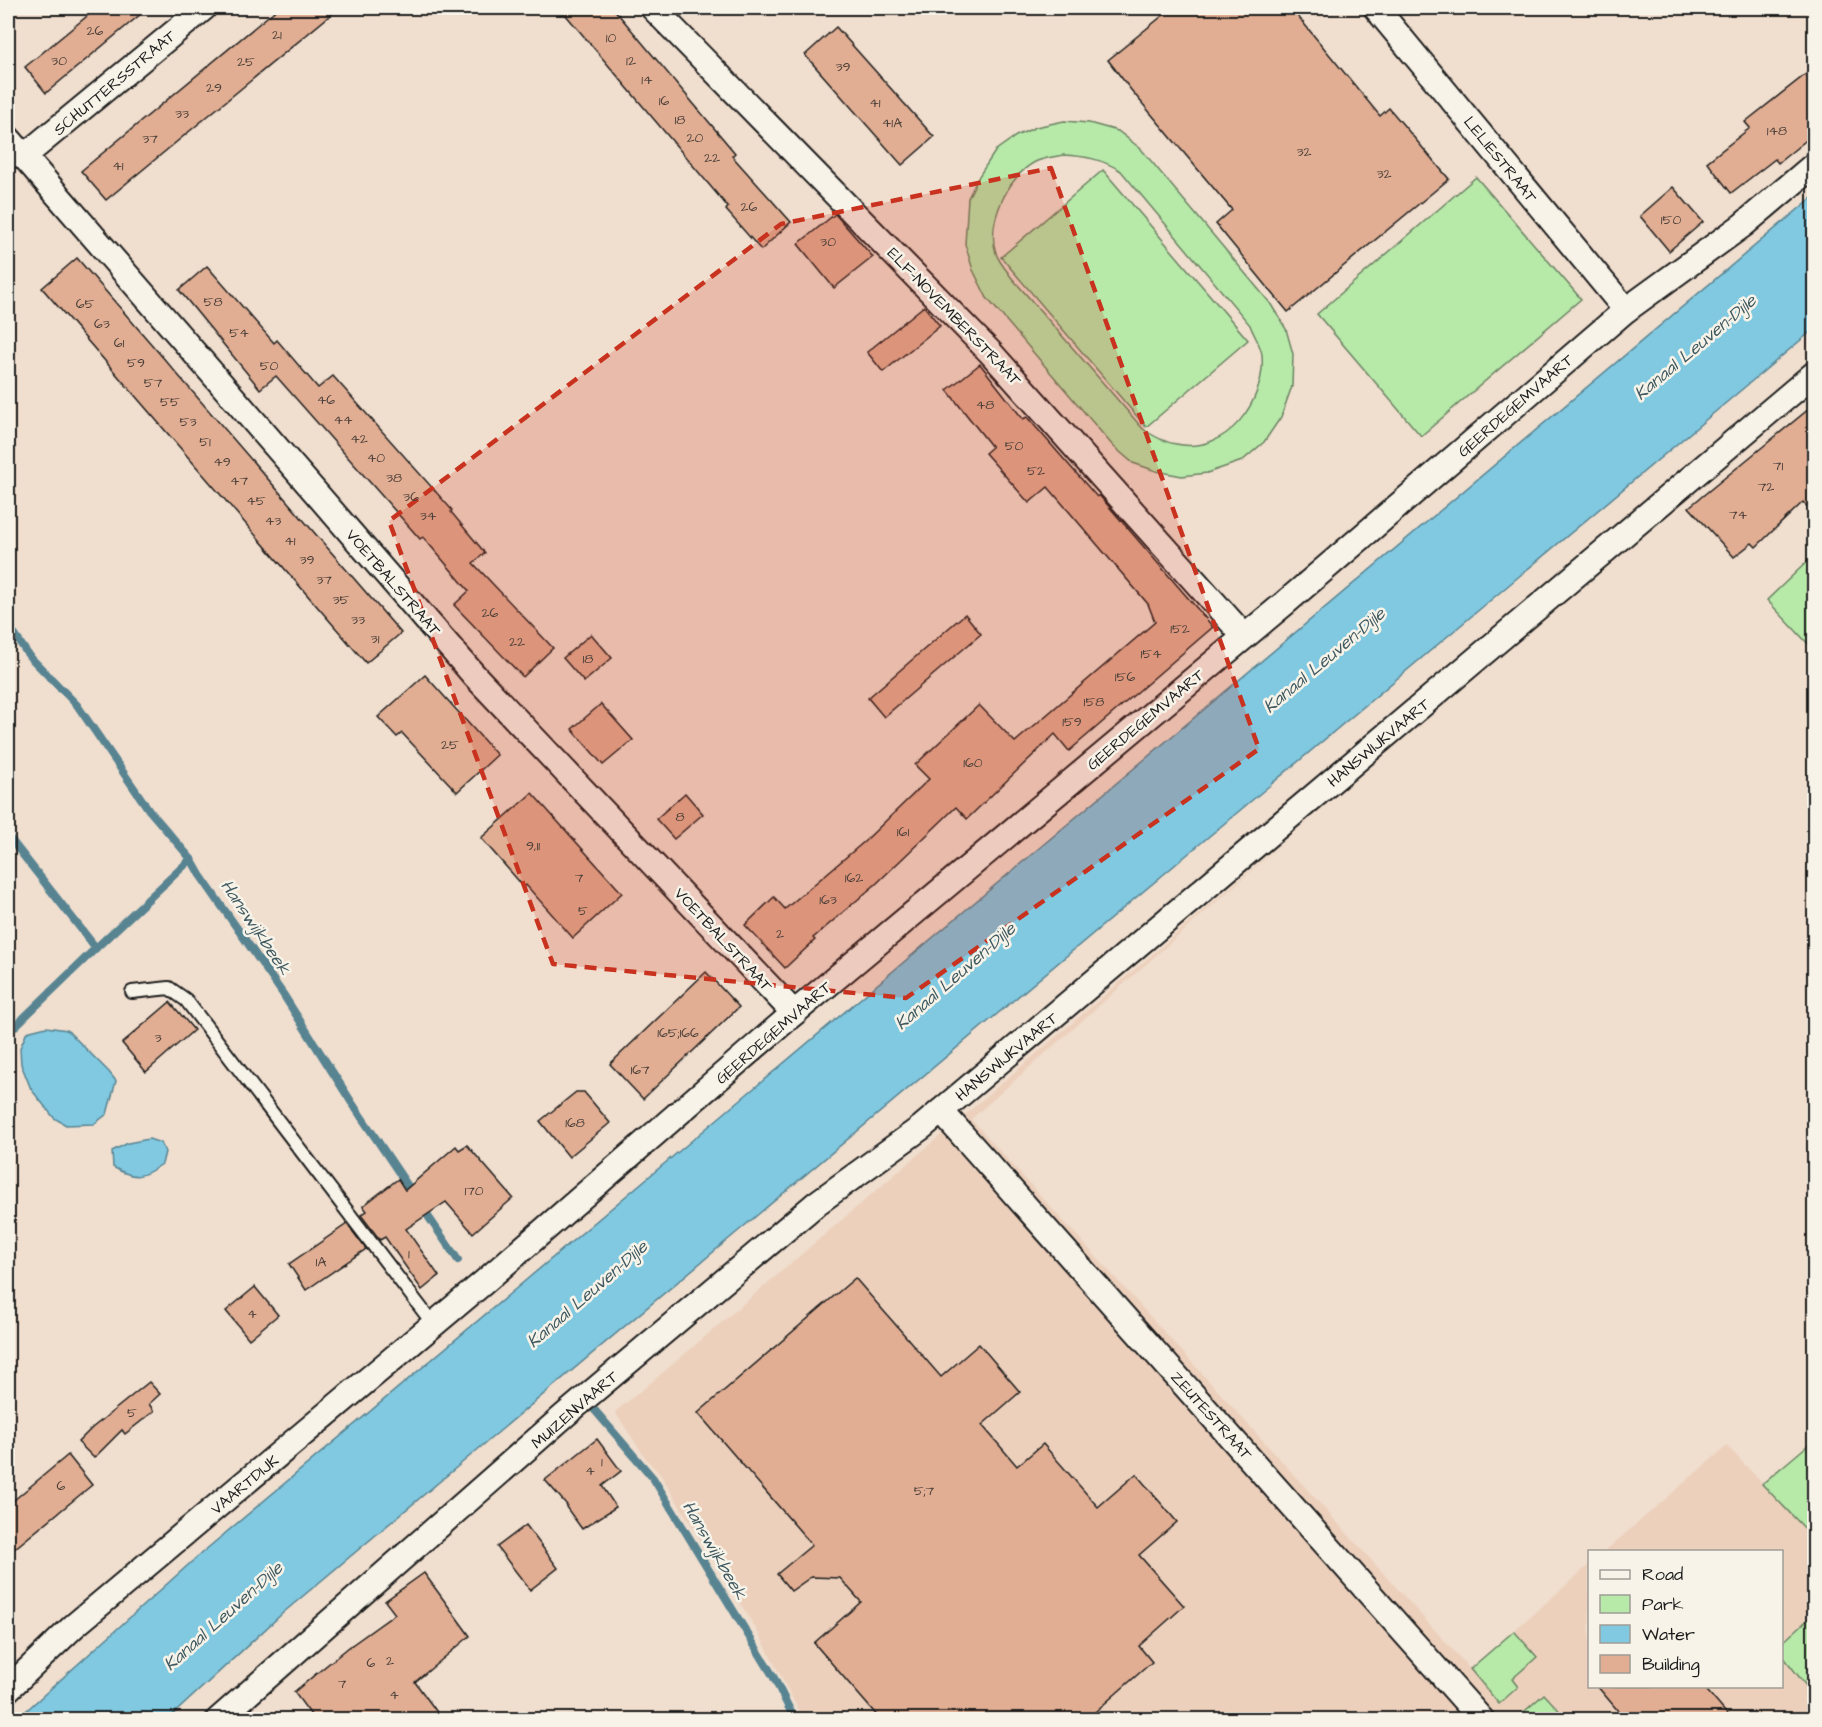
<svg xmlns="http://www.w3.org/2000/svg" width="1822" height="1727" viewBox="0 0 1822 1727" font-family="'Architects Daughter',sans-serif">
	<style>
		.built { fill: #ecd0bc }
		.green { fill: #b7e9a9; stroke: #6a8262; stroke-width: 1.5; fill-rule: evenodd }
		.water { fill: #80c9e1; stroke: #588492; stroke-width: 1.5 }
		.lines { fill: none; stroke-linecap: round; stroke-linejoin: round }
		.stream { stroke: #588492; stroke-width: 8 }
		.building { fill: #e1ae93; stroke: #1c1c1c; stroke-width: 1.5 }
		.lane-casing { stroke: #1c1c1c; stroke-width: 16 }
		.street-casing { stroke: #1c1c1c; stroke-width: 28 }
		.lane { stroke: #f7f3e8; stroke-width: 12 }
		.street { stroke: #f7f3e8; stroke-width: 24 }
		.marked { fill: #c8321e; fill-opacity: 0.2; stroke: #c8321e; stroke-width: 4.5; stroke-dasharray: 12 8; stroke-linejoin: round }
		.labels { text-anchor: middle; stroke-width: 5; stroke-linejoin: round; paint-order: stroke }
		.number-label { font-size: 14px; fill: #4d403a }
		.street-label { font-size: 16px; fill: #1c1c1c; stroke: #f7f3e8 }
		.water-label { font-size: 18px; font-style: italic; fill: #3f5961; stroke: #f7f3e8 }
	</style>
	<rect width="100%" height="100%" fill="#f0dece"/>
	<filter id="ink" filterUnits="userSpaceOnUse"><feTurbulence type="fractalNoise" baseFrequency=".0167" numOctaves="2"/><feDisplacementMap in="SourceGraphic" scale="12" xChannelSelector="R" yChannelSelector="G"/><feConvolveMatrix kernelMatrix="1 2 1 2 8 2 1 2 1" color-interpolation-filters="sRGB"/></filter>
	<g filter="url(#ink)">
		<path class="built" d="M1284,842L971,1119L1470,1669L1589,1565L1590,1686H1782V1552L1605,1551L1727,1446L1762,1483L1814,1440V1719H803L763,1641L743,1608L660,1474L647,1460L615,1412L659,1376Z"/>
		<g class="green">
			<path d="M1064,121L1089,123L1118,131L1141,149L1270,303L1286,329L1293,354L1292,386L1281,417L1264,442L1242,461L1207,473L1182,476L1156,471L1133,463L1113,446L987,298L973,270L965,244L968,198L979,176L996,150L1016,136L1036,127ZM1063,155C1085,156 1102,159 1121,171L1250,325C1253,334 1261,345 1262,355C1266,401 1227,455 1176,444C1164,442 1153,436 1143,429L1011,277C1006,269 998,261 996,253C986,223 1008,176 1035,162C1043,158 1054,157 1063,155Z"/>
			<path d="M1103,170L1248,340L1146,427L1001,257Z"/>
			<path d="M1476,177L1581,299L1421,436L1317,314Z"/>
			<path d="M1814,555V650L1767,600Z"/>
			<path d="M1814,1440V1538L1762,1484Z"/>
			<path d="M1814,1614V1696L1782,1655V1643Z"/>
			<path d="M1514,1631L1537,1657L1512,1679L1518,1687L1499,1704L1470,1669Z"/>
			<path d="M1544,1694L1565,1717L1562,1719H1516Z"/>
		</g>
		<g class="water">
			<path d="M1814,196V329L284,1612L168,1719H17L197,1557Z"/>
			<path d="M46,1027L67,1030L109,1072L116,1081L107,1114L94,1124L66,1125L54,1118L31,1089L21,1064L20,1048L27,1032Z"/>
			<path d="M149,1139L161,1143L165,1152L162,1164C142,1178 135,1180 113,1167L112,1151L128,1143Z"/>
		</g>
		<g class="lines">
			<g class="stream">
				<path d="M8,625L29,656L77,705L149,810L191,859L200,875L283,994L352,1103L414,1195"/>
				<path d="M8,836L96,948L191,859"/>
				<path d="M8,1033L96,948"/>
				<path d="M421,1206L458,1260"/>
				<path d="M592,1407L653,1478L773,1676L795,1720"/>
			</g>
		</g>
		<g class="building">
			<path d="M97,8H148L46,93L25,67Z"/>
			<path d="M278,8H339L106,200L81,171Z"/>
			<path d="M560,8H613L735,153L732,156L791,222L761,250L726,210L728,207Z"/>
			<path d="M1172,8H1291L1380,116L1389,108L1449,179L1288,312L1216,224L1232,210L1131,90L1108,60Z"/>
			<path d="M836,27L934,137L902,165L805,55Z"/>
			<path d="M1815,67V133L1778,163L1775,159L1731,193L1707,162L1750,128L1745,122Z"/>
			<path d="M1673,187L1703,222L1669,251L1640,216Z"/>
			<path d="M835,214L873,257L834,288L798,244Z"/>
			<path d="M77,258L401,633L366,663L42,288Z"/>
			<path d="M207,266L274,343L277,340L318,388L333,376L452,510L451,512L485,553L473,563L553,648L523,677L454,605L469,591L423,537L420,539L276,376L260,389L179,290Z"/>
			<path d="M924,306L940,326L883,372L867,352Z"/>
			<path d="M980,364L1023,419L1027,417L1097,497L1099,495L1213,627L1069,751L1055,734L967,819L956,807L877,883L813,938L815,940L785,968L745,925L774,897L785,909L865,841L929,779L915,765L979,705L1015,742L1155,622L1148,604L1048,487L1029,503L985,453L992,447L947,390Z"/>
			<path d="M1815,404V515L1803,502L1756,547L1752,543L1734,557L1689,507Z"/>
			<path d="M965,614L981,634L884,717L868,698Z"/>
			<path d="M591,634L612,658L584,682L563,658Z"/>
			<path d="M425,675L497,755L457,792L402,733L397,737L378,717Z"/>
			<path d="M601,704L633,740L603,765L572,729Z"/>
			<path d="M532,793L622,893L573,938L526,885L524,887L481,838Z"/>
			<path d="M685,793L703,814L674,839L656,819Z"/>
			<path d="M706,972L739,1007L643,1099L610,1064Z"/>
			<path d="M170,1002L194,1030L146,1072L122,1043Z"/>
			<path d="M576,1092H584L610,1123L569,1157L540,1121Z"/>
			<path d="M467,1145L513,1198L473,1233L446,1202L406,1229L439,1276L422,1290L385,1237L380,1240L361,1215L367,1211L363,1206L398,1179L405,1190L456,1146L459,1150Z"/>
			<path d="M347,1224L366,1249L306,1290L289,1264Z"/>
			<path d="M855,1278L941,1377L979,1344L1020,1392L982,1425L1017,1466L1043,1444L1098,1507L1136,1474L1177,1522L1139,1555L1184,1606L1139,1646L1152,1662L1087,1719H880L814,1643L861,1602L840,1578L811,1577L791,1591L777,1574L812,1545L698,1413Z"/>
			<path d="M255,1287L278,1315L249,1339L226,1311Z"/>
			<path d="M149,1382L160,1394L149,1404L154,1411L125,1434L122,1430L94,1458L78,1442L92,1428Z"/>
			<path d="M597,1439L621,1471L602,1486L616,1507L582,1529L566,1507L567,1505L545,1480Z"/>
			<path d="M68,1455L92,1485L8,1554V1505Z"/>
			<path d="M526,1525L558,1568L530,1590L497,1547Z"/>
			<path d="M424,1573L470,1636L415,1682L442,1719H314L294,1692L349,1647L395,1614L385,1601Z"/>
			<path d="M1597,1686H1703L1731,1719H1625Z"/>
		</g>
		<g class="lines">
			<g class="lane-casing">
				<path id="lane" d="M132,992L169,988L186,1000L434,1325"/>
			</g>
			<g class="street-casing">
				<g id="street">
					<path d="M653,8L990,352L1244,636"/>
					<path d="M1376,8L1626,310"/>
					<path d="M8,138L474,675L794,1013"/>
					<path d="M23,157L204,8"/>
					<path d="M941,1111L1482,1720"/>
					<path d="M8,1689L74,1626L483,1283L794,1013L1285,603L1626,310L1743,225L1814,165"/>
					<path d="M218,1720L565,1415L817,1203L922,1127L1814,374"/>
				</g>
			</g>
			<use href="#lane" class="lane"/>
			<use href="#street" class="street"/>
		</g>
	</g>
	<path class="marked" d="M1051,168L1259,749L906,998L553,964L389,521L781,224Z"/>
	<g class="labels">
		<g class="number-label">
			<text x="95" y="35">26</text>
			<text x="277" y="39">21</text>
			<text x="611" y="42">10</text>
			<text x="59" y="65">30</text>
			<text x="631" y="65">12</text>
			<text x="246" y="66">25</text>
			<text x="843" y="71">39</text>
			<text x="647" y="84">14</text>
			<text x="214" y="92">29</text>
			<text x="664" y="105">16</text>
			<text x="875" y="107">41</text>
			<text x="182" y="118">33</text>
			<text x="680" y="124">18</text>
			<text x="892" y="127">41A</text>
			<text x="1777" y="135">148</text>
			<text x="695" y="142">20</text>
			<text x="150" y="143">37</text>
			<text x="1304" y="156">32</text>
			<text x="712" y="162">22</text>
			<text x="118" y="170">41</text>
			<text x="1384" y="178">32</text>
			<text x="749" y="211">26</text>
			<text x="1671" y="224">150</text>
			<text x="828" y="246">30</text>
			<text x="213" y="306">58</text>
			<text x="85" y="308">65</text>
			<text x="102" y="328">63</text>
			<text x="239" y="337">54</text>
			<text x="119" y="347">61</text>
			<text x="136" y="367">59</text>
			<text x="269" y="370">50</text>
			<text x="153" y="387">57</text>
			<text x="326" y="404">46</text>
			<text x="170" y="406">55</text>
			<text x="985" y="409">48</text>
			<text x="343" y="424">44</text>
			<text x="188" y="426">53</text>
			<text x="359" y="443">42</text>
			<text x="205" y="446">51</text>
			<text x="1014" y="450">50</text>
			<text x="376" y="462">40</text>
			<text x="222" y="466">49</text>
			<text x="1778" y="470">71</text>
			<text x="1036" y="475">52</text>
			<text x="394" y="482">38</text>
			<text x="239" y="485">47</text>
			<text x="1766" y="491">72</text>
			<text x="411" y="501">36</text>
			<text x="256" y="505">45</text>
			<text x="1738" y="519">74</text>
			<text x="428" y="520">34</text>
			<text x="273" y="525">43</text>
			<text x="290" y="545">41</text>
			<text x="307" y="564">39</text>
			<text x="324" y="584">37</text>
			<text x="341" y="604">35</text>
			<text x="490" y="617">26</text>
			<text x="358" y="624">33</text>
			<text x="1180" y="633">152</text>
			<text x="375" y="643">31</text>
			<text x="517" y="646">22</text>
			<text x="1151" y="658">154</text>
			<text x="588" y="663">18</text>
			<text x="1125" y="681">156</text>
			<text x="1094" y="706">158</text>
			<text x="1072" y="726">159</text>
			<text x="450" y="749">25</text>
			<text x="973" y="767">160</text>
			<text x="680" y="821">8</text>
			<text x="903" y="836">161</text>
			<text x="533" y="850">9,11</text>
			<text x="579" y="882">7</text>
			<text x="854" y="882">162</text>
			<text x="828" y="904">163</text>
			<text x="583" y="915">5</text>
			<text x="780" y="938">2</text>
			<text x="678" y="1037">165;166</text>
			<text x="158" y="1042">3</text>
			<text x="640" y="1074">167</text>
			<text x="575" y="1127">168</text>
			<text x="474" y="1195">170</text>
			<text x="409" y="1258">1</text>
			<text x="321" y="1266">1A</text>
			<text x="252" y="1318">4</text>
			<text x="132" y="1417">5</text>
			<text x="602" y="1466">1</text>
			<text x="590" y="1475">4</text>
			<text x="61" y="1490">6</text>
			<text x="924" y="1495">5;7</text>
			<text x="390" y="1665">2</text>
			<text x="371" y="1667">6</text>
			<text x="342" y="1688">7</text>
			<text x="394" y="1699">4</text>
		</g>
		<g class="street-label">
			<text transform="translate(114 82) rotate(-40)" y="6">SCHUTTERSSTRAAT</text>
			<text transform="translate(1501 159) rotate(51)" y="6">LELIESTRAAT</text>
			<text transform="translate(955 316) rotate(46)" y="6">ELF-NOVEMBERSTRAAT</text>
			<text transform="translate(1515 405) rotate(-41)" y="6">GEERDEGEMVAART</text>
			<text transform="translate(394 582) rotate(49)" y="6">VOETBALSTRAAT</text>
			<text transform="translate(1145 719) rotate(-40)" y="6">GEERDEGEMVAART</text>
			<text transform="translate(1378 742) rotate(-40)" y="6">HANSWIJKVAART</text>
			<text transform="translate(724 939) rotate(47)" y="6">VOETBALSTRAAT</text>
			<text transform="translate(773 1032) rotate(-41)" y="6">GEERDEGEMVAART</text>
			<text transform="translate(1006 1056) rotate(-40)" y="6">HANSWIJKVAART</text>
			<text transform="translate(574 1409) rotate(-41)" y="6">MUIZENVAART</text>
			<text transform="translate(1212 1415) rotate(48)" y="6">ZEUTESTRAAT</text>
			<text transform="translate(244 1484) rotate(-40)" y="6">VAARTDIJK</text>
		</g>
		<g class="water-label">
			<text transform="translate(1695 347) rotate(-40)" y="6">Kanaal Leuven-Dijle</text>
			<text transform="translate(1324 660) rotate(-40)" y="6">Kanaal Leuven-Dijle</text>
			<text transform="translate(256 927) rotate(56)" y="6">Hanswijkbeek</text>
			<text transform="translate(955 976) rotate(-41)" y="6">Kanaal Leuven-Dijle</text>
			<text transform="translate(587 1294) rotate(-41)" y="6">Kanaal Leuven-Dijle</text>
			<text transform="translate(715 1550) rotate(60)" y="6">Hanswijkbeek</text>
			<text transform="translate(223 1616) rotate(-42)" y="6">Kanaal Leuven-Dijle</text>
		</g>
	</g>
	<rect width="1822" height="1727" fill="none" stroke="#f7f3e8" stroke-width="30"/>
	<rect x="15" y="15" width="1792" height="1697" fill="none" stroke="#1c1c1c" stroke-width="2" filter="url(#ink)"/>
	<rect x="1588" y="1550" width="195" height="138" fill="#f7f3e8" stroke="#9f9d96" stroke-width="1.5"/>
	<rect x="1600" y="1570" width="30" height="9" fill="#f7f3e8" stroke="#9f9d96" stroke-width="1.5"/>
	<text x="1642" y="1580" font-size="18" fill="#1c1c1c">Road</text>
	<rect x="1600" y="1595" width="30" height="18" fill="#b7e9a9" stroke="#9f9d96" stroke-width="1.5"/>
	<text x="1642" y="1610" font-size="18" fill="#1c1c1c">Park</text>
	<rect x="1600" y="1625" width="30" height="18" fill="#80c9e1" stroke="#9f9d96" stroke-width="1.5"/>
	<text x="1642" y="1640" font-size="18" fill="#1c1c1c">Water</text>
	<rect x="1600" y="1655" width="30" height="18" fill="#e1ae93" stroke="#9f9d96" stroke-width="1.5"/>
	<text x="1642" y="1670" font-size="18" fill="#1c1c1c">Building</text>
</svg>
